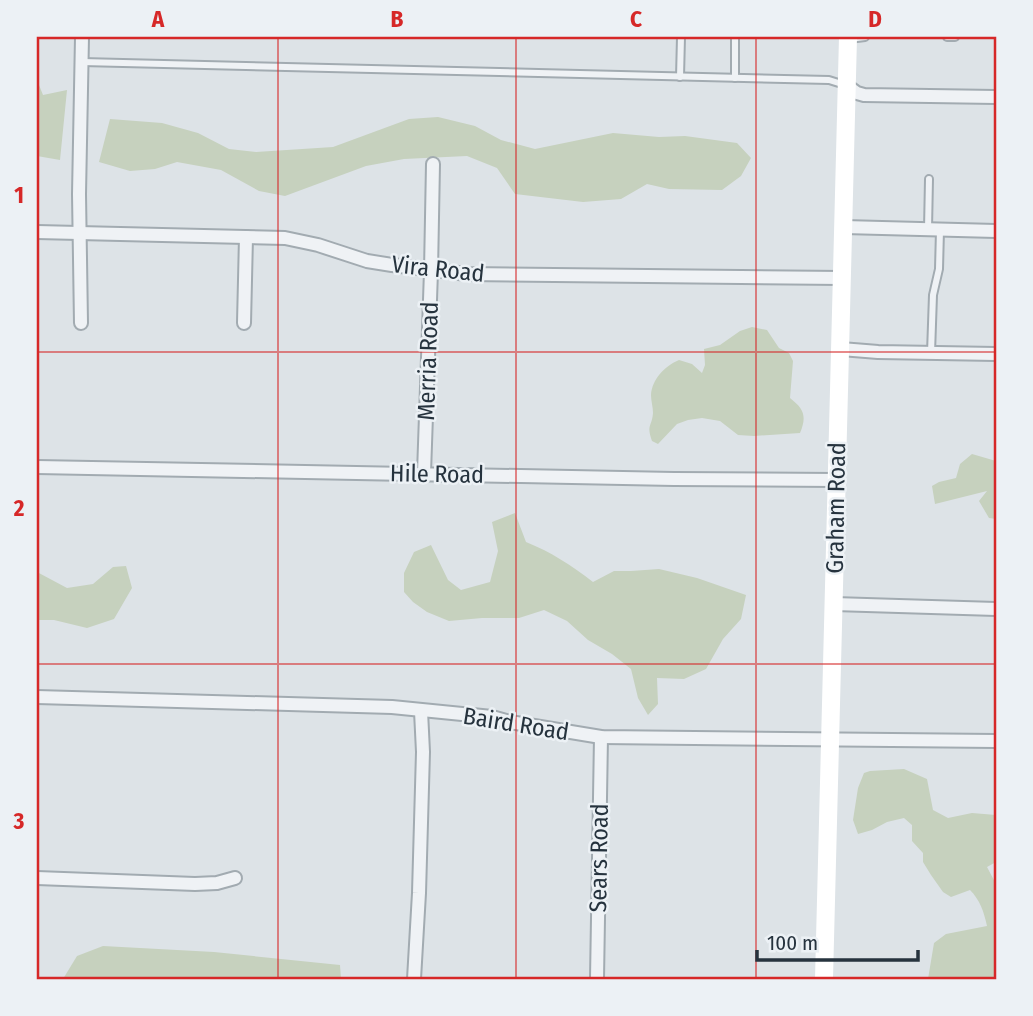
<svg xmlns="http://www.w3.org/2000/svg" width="1033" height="1016" viewBox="0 0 1033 1016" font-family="'Fira Sans Condensed',sans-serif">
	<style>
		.green { fill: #c6d1be }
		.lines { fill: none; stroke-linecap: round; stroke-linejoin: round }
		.service-casing { stroke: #a2abb1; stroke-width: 10 }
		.minor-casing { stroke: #a2abb1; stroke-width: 16 }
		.service { stroke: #eff2f5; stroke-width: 6 }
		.minor { stroke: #eff2f5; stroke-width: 12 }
		.secondary { stroke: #fff; stroke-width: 18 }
		.grid { fill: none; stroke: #d62828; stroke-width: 2; stroke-opacity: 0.55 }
		.labels { text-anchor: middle; stroke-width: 5; stroke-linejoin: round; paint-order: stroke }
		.street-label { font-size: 24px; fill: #26333e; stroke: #ecf1f5 }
		.neatline { fill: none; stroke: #d62828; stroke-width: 2.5 }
		.grid-label { font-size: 23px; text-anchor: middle; font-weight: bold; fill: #d62828 }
	</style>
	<rect width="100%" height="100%" fill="#dde3e7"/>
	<g class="green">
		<path d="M37,80L43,95L67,90L60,160L37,156Z"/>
		<path d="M438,117L475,126L501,140L535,149L613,133L659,137L685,136L737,143L751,158L741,176L722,190L669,189L647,184L621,199L583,202L515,194L497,168L467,156L404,159L366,166L285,196L259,191L221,170L177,162L155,169L130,171L99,162L110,119L162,123L198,133L229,149L256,152L333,147L409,119Z"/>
		<path d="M752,327L767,330L779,348L789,353L793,361L790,398C804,409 807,416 800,433L754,436L738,435L720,421L702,418L688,420L677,424L658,444L652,441C646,424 652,427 653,413C653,407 651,401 651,395C652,379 665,366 679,360L692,364L702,373L705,365L704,349L720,345L740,331Z"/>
		<path d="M972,454L996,461V519L989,518L979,501L987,491L935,504L932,486L939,482L956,478L960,464Z"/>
		<path d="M515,513L526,542C551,552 571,565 593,582L614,571H631L659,569L697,578L746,595L741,619L723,639L706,669L684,679L657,678L658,704L648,715L638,698L631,669L612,654L588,640L567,621L544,610L519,618H482L449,621L427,612L413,602L404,592V573L414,552L431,545L448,580L461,590L490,582L498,551L492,522Z"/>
		<path d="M126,566L132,588L114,619L87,628L54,620H37V572L67,588L93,584L113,567Z"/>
		<path d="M904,769L927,779L933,810L948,818L972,813L996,815V862L987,867L996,884V979H928L934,943L946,934L987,926C984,912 980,900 970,890L951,897L943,892L931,875L923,862V853L912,841V825L904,818L887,822L872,830L858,834L853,820L858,788L864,773L870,771Z"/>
		<path d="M103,946L214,952L340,965L341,979H63L77,956Z"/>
	</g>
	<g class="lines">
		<g class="service-casing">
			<g id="service">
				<path d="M947,37H955"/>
				<path d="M849,39L865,37"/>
				<path d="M82,62L829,80L845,85"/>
				<path d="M680,77L681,37"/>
				<path d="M735,78V37"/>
				<path d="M928,229L929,179"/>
				<path d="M931,353L933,295L939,269L940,230"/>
			</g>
		</g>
		<g class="minor-casing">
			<g id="minor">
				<path d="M846,85L857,93L864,95L996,97"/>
				<path d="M844,227L996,231"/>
				<path d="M37,232L285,238L318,245L367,261L392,265L467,274L842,278"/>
				<path d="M81,323L79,194L82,37"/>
				<path d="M244,323L246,237"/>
				<path d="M841,349L878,352L996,354"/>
				<path d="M37,467L674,479L837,480"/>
				<path d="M424,473L431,271L433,164"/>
				<path d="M834,604L996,609"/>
				<path d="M37,697L392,707L492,717L510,722L601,737L996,741"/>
				<path d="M37,878L195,884L217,883L235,878"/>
				<path d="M414,979L419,893L423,752L421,711"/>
				<path d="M597,979L601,737"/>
			</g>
		</g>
		<use href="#service" class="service"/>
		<use href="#minor" class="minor"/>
		<path class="secondary" d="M824,979L848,37"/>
	</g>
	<path class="grid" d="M278,37V979M516,37V979M756,37V979M37,352H996M37,664H996"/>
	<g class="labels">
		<g class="street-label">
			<text transform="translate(438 269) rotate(6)" y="8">Vira Road</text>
			<text transform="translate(428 361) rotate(-88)" y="8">Merria Road</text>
			<text transform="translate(437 474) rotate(1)" y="8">Hile Road</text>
			<text transform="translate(836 508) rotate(-89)" y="8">Graham Road</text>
			<text transform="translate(516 724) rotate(9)" y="8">Baird Road</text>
			<text transform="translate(599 858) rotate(-89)" y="8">Sears Road</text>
		</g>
	</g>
	<rect width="1033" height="1016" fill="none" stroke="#ecf1f5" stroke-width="77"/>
	<path d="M757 950v10h161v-10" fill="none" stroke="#26333e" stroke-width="3.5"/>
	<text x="767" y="950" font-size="21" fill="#26333e" stroke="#ecf1f5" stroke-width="5" paint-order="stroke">100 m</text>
	<rect x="38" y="38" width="957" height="940" class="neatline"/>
	<g class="grid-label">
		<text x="158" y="27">A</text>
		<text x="397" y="27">B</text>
		<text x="636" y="27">C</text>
		<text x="875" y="27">D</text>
		<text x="19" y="203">1</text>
		<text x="19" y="516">2</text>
		<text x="19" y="829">3</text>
	</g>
</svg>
